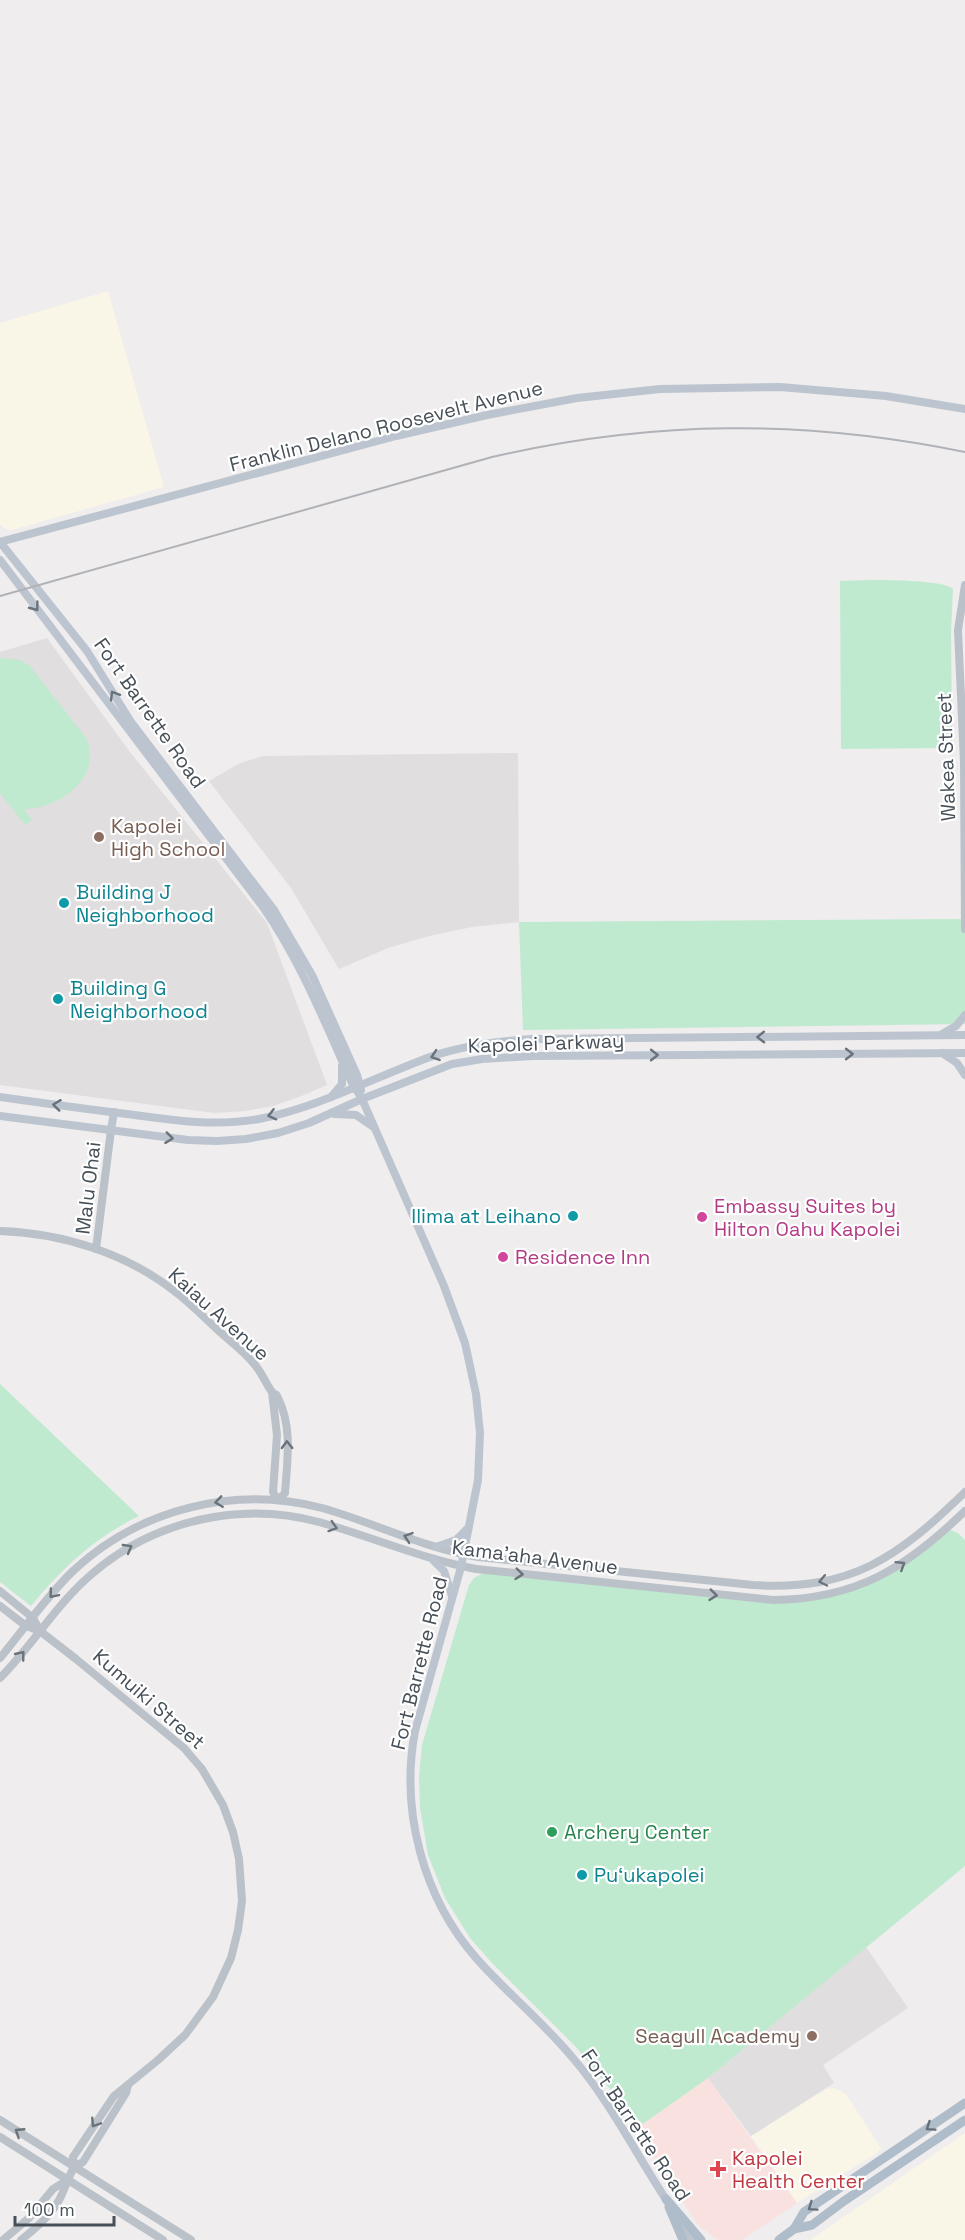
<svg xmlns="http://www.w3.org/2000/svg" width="965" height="2240" viewBox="0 0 965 2240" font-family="'Space Grotesk',sans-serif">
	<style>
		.commercial { fill: #f9f5e7 }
		.education { fill: #e0dede }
		.medical { fill: #f8e1df }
		.green { fill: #bfead0 }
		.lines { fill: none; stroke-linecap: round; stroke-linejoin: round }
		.tertiary { stroke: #bac1c8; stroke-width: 8 }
		.secondary { stroke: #bcc5cf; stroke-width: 8 }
		.primary { stroke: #afbcc9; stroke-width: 9 }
		.rail { stroke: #b0b2b7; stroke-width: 2 }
		.oneway { stroke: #6a737c }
		.oneway2 { stroke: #6a727a }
		.oneway3 { stroke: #66707a }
		.education-dot { fill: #8d6e63; stroke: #fff; stroke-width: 2 }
		.culture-dot { fill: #0f9aa8; stroke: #fff; stroke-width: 2 }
		.hotel-dot { fill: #d1479c; stroke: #fff; stroke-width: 2 }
		.leisure-dot { fill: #2e9e5b; stroke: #fff; stroke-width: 2 }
		.health-dot { fill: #e0444e; stroke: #fff; stroke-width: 2 }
		.labels { text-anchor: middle; stroke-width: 4.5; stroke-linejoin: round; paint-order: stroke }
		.street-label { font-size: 20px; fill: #475058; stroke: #fff }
		.education-label { font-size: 20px; fill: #785e54; stroke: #fff; text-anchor: start }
		.culture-label { font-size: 20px; fill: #0d838f; stroke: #fff; text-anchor: start }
		.hotel-label { font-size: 20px; fill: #b23c85; stroke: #fff; text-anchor: start }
		.leisure-label { font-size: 20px; fill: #27864d; stroke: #fff; text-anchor: start }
		.health-label { font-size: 20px; fill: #be3a42; stroke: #fff; text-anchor: start }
	</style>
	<rect width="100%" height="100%" fill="#efeded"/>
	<g class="commercial">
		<path d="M108,291L164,487L12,530L5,529L0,524V323Z"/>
		<path d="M834,2088L846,2094L881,2148L877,2153L797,2203L751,2136L826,2089Z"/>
		<path d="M965,2133V2240H810Z"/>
	</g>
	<g class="education">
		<path d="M47,638L130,752L267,923L327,1085L299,1097L273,1106L245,1111L214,1113L0,1085V652Z"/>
		<path d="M518,753L519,922L472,927L429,936L388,948L339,969L291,888L209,781L240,763L263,756Z"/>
		<path d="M866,1947L908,2008L823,2065L834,2083L751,2136L708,2078Z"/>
	</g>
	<path class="medical" d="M708,2078L797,2203L742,2240H718L699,2226L635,2130Z"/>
	<g class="green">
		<path d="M870,580C886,580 944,580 953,589L951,631L952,742L949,746L943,748L841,749L840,581Z"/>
		<path d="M0,658L20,660L30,666L86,738C104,777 59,809 24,809L32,820L25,825L0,793Z"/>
		<path d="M965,919V1024L523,1030L519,922Z"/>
		<path d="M0,1384L139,1516C95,1537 61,1569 31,1606L0,1582Z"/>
		<path d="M950,1530L958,1533L965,1540V1866L708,2078L640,2126L576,2047L491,1962L470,1938L445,1898L428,1855L420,1808L419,1777L422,1745L469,1585L474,1578L483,1573L759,1602L849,1590Z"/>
	</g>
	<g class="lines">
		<g class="tertiary">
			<path d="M965,585L958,630L964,762L965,929"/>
			<path d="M0,1231C63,1233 129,1254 178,1294C192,1305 205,1318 219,1331C231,1342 245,1352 255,1365C262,1373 266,1384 272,1392C277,1398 275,1391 278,1398C293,1427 287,1463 285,1493L278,1500"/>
			<path d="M96,1249L111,1130"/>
			<path d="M272,1392L277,1435L273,1492L278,1500"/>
			<path d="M0,1591L33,1618L40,1631"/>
			<path d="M0,1606L26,1626L40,1631L76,1659L184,1748L202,1769L223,1805L233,1832L239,1859L242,1901L238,1930L231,1958L213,1997L185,2035L158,2060L114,2096L73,2157L74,2167"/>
			<path d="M0,1658C24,1629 46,1597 73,1571C139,1509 235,1485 322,1508C375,1523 424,1548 478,1557L753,1585C852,1591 897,1558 965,1492"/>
			<path d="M0,1678C33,1645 57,1603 93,1573C155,1520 241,1501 319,1522C372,1537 422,1559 476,1569L773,1600C857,1599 906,1568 965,1511"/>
			<path d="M0,2120L191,2240"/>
			<path d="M0,2137L163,2240"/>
			<path d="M74,2167L83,2162L126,2093L128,2085"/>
			<path d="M3,2240L29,2218L53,2189L67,2180"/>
			<path d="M21,2240C36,2228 55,2212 62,2194C66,2185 69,2176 74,2167"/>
		</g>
		<g class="secondary">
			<path d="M0,542L396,436L487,415L577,398L660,389L780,387L886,396L965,409"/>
			<path d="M0,542L87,651L131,722L274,910L312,975L357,1075L361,1090"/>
			<path d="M0,560L263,907C301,962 325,1023 352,1083L362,1099L444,1286L465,1343L476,1394L480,1433L478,1480L461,1567L415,1731C400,1811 423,1898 477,1959C507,1993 543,2022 572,2057C610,2101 637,2156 669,2204"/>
			<path d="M942,1034L956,1026L965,1015"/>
			<path d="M942,1053L957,1063L965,1075"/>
			<path d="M0,1097C42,1103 85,1109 127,1114C171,1120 214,1127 259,1119C319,1107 373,1078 430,1057C464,1045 498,1041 533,1039L965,1035"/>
			<path d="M331,1097L342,1084V1066"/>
			<path d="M334,1114L356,1115L372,1126"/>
			<path d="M0,1116L188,1140L217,1141L246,1139L278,1133L309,1123L362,1099L452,1064L482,1059L533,1056L965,1053"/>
			<path d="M111,1130L114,1112"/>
			<path d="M436,1547L456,1540L468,1528"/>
			<path d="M433,1560L444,1571L452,1596"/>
			<path d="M678,2218L692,2240"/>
		</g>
		<g class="primary">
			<path d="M666,2199L701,2240"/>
			<path d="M669,2207L683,2240"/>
			<path d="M794,2229L804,2212L965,2103"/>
			<path d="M779,2240L794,2229L812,2225L844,2201L965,2120"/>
		</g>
		<path class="rail" d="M0,596L492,457C653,420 803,419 965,452"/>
	</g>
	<defs><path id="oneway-chevron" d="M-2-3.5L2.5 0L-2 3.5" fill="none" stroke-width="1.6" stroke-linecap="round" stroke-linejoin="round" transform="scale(1.5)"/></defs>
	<g class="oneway">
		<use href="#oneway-chevron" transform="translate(35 607) rotate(53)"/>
		<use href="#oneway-chevron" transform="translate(114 695) rotate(-121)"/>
		<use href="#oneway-chevron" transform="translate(761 1037) rotate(179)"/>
		<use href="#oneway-chevron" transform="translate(849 1054)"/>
		<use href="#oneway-chevron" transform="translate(654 1055)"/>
		<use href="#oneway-chevron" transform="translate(435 1056) rotate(161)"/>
		<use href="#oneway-chevron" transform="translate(57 1105) rotate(-173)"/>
		<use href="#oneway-chevron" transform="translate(272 1115) rotate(166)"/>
		<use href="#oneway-chevron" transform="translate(169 1138) rotate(7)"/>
	</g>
	<g class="oneway2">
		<use href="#oneway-chevron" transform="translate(287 1445) rotate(-91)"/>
		<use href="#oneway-chevron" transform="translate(219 1502) rotate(172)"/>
		<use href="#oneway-chevron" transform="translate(333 1527) rotate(18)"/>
		<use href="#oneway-chevron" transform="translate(408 1537) rotate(-161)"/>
		<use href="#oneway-chevron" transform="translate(128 1548) rotate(-30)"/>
		<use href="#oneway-chevron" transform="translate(901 1565) rotate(-32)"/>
		<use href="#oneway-chevron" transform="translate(519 1574) rotate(6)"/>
		<use href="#oneway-chevron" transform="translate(823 1581) rotate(168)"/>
		<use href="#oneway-chevron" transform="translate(53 1594) rotate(130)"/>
		<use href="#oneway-chevron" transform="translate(713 1595) rotate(6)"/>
		<use href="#oneway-chevron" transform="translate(21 1655) rotate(-51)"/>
		<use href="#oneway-chevron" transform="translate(95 2123) rotate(123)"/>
		<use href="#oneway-chevron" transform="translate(19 2132) rotate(-147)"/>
	</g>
	<g class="oneway3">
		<use href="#oneway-chevron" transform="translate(930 2127) rotate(146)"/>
		<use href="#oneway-chevron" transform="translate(812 2207) rotate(145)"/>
	</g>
	<g class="education-dot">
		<circle cx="99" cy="837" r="6"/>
		<circle cx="812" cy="2036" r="6"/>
	</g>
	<g class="culture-dot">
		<circle cx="64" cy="903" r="6"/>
		<circle cx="58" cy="999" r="6"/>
		<circle cx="573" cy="1216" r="6"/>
		<circle cx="582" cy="1875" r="6"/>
	</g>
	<g class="hotel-dot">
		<circle cx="702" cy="1217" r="6"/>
		<circle cx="503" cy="1257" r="6"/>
	</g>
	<circle class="leisure-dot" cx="552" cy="1832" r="6"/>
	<path class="health-dot" d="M715 2160h6v6h6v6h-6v6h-6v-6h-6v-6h6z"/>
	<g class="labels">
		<g class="street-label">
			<text transform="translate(386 426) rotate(-14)" y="7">Franklin Delano Roosevelt Avenue</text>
			<text transform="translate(150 713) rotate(55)" y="7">Fort Barrette Road</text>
			<text transform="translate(946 757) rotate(-92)" y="7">Wakea Street</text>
			<text transform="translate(546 1043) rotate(-2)" y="7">Kapolei Parkway</text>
			<text transform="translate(88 1188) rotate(-83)" y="7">Malu Ohai</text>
			<text transform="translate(219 1314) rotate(42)" y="7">Kaiau Avenue</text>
			<text transform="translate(535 1557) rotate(7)" y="7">Kama'aha Avenue</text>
			<text transform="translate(419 1663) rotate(-76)" y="7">Fort Barrette Road</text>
			<text transform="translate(149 1699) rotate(41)" y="7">Kumuiki Street</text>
			<text transform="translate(636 2125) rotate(56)" y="7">Fort Barrette Road</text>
		</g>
		<g class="education-label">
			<text x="111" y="833">Kapolei<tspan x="111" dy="23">High School</tspan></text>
			<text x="800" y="2043" text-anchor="end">Seagull Academy</text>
		</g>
		<g class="culture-label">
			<text x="76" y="899">Building J<tspan x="76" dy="23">Neighborhood</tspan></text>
			<text x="70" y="995">Building G<tspan x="70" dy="23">Neighborhood</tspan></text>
			<text x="561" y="1223" text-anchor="end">Ilima at Leihano</text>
			<text x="594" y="1882">Puʻukapolei</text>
		</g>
		<g class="hotel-label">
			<text x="714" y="1213">Embassy Suites by<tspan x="714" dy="23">Hilton Oahu Kapolei</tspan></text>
			<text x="515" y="1264">Residence Inn</text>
		</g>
		<g class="leisure-label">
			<text x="564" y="1839">Archery Center</text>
		</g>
		<g class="health-label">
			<text x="732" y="2165">Kapolei<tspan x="732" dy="23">Health Center</tspan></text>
		</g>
	</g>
	<path d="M15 2216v9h99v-9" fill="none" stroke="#475058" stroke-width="3"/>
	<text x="24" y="2216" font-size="18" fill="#475058" stroke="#ffffff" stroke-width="4.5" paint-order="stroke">100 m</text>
</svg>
